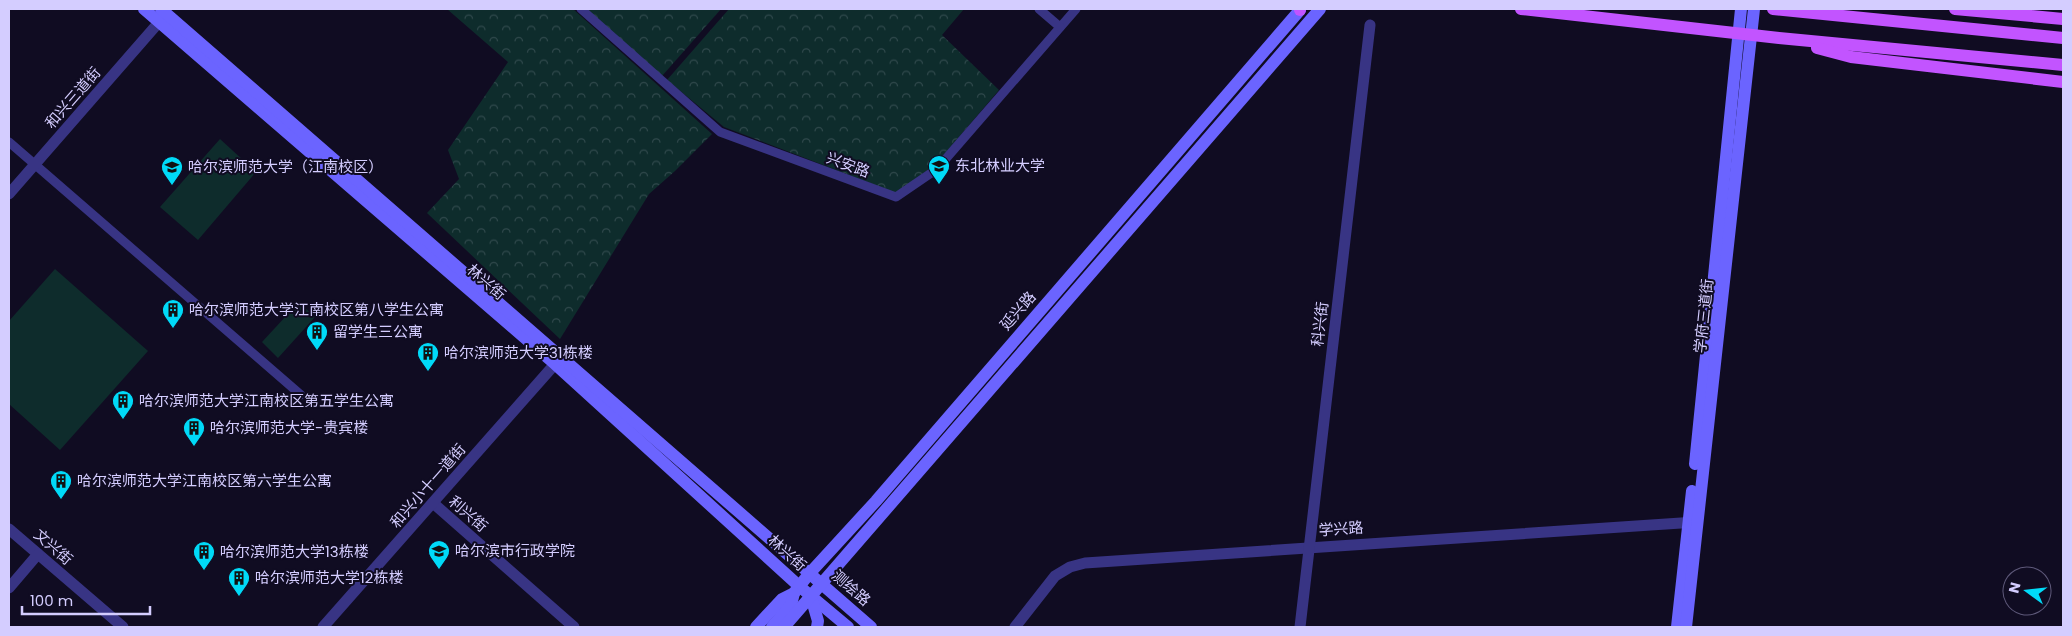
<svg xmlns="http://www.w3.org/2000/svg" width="2072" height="636" viewBox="0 0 2072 636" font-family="Poppins,'Noto Sans SC',sans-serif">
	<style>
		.forest { fill: url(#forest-crowns) }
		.garden { fill: #0e2c2c }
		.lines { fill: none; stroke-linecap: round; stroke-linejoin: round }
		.minor { stroke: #383484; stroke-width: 9 }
		.tertiary { stroke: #383484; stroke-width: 11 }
		.secondary { stroke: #6b64ff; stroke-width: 12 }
		.primary { stroke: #c254ff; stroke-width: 12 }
		.labels { text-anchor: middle; stroke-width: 4; stroke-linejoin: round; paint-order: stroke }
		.street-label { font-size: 15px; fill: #d4cdff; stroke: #100c22 }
		.poi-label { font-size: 15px; fill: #d4cdff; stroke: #100c22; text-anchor: start }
	</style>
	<defs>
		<pattern id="forest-crowns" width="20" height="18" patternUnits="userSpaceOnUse" patternTransform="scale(1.25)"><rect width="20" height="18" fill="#0e2c2c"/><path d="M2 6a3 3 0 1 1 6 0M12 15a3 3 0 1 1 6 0" fill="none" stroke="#30494c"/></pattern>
	</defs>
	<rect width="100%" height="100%" fill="#100c22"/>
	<g class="forest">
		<path d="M447,9H573L712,134L675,171L649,194L560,339L427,213L459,179L448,150L508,62Z"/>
		<path d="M586,9H721L662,76Z"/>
		<path d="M729,9H964L942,35L999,90L935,165L896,193L724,127L667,80Z"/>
	</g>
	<g class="garden">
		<path d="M220,139L256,172L198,240L160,207Z"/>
		<path d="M55,269L148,351L60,450L9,404V321Z"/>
		<path d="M299,302L315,317L278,358L262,342Z"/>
	</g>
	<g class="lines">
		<g class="minor">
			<path d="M581,9L720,132L896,197L937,169L1076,9"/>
			<path d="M1039,9L1060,27"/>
			<path d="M9,142L301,395"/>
		</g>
		<g class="tertiary">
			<path d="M9,194L160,21"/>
			<path d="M433,503L574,627"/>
			<path d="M9,529L123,627"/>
			<path d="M9,588L38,554"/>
			<path d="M323,627L555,364"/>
			<path d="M1015,627L1055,576L1070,567L1085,563L1696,522"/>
			<path d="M1300,627L1370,25"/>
		</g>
		<g class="secondary">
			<path d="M144,9L555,364L799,586L848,627"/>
			<path d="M161,9L871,627"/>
			<path d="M1695,464L1741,9"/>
			<path d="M811,597L818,621L817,627"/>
			<path d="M756,627L782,599L794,593L809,574L876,501L1300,10"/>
			<path d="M772,627L791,605L794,593"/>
			<path d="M784,627L1320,9"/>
			<path d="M1677,627L1692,491"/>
			<path d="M1686,627L1754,9"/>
		</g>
		<g class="primary">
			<path d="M1521,9L1779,38L2063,65"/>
			<path d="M1773,9L2063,38"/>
			<path d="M1955,9L2063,19"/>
			<path d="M1300,10V9"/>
			<path d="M1817,48L1851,57L2063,82"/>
		</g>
	</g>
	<defs>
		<g id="university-pin" transform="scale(1.125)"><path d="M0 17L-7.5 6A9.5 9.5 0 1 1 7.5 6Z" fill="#00daf8" stroke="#100c22"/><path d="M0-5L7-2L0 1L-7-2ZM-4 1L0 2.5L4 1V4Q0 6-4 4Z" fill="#111"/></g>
		<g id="building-pin" transform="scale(1.125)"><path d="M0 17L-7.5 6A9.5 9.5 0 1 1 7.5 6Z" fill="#00daf8" stroke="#100c22"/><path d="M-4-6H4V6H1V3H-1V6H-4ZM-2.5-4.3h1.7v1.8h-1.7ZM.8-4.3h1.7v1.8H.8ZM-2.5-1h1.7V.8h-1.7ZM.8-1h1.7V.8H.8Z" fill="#111"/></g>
	</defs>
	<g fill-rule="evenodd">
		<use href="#university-pin" x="939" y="166"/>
		<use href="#university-pin" x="172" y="167"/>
		<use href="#building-pin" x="173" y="310"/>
		<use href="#building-pin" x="317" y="332"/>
		<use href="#building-pin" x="428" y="353"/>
		<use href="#building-pin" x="123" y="401"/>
		<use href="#building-pin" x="194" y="428"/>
		<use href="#building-pin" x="61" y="481"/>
		<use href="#university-pin" x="439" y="551"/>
		<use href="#building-pin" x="204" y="552"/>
		<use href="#building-pin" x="239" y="578"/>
	</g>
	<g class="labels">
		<g class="street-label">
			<text transform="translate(73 98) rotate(-49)" y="5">和兴三道街</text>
			<text transform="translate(848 165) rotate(20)" y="5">兴安路</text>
			<text transform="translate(486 282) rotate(41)" y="5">林兴街</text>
			<text transform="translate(1018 311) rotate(-49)" y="5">延兴路</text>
			<text transform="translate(1704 316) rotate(-84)" y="5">学府三道街</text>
			<text transform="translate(1320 324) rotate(-83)" y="5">科兴街</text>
			<text transform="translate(428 486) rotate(-49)" y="5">和兴小十一道街</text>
			<text transform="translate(468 514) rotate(41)" y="5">利兴街</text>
			<text transform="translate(1341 529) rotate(-4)" y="5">学兴路</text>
			<text transform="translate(53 547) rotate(41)" y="5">文兴街</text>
			<text transform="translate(787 553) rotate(42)" y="5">林兴街</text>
			<text transform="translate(851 588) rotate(41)" y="5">测绘路</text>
		</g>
		<g class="poi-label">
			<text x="955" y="171">东北林业大学</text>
			<text x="188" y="172">哈尔滨师范大学（江南校区）</text>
			<text x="189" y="315">哈尔滨师范大学江南校区第八学生公寓</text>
			<text x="333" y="337">留学生三公寓</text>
			<text x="444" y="358">哈尔滨师范大学31栋楼</text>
			<text x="139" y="406">哈尔滨师范大学江南校区第五学生公寓</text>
			<text x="210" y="433">哈尔滨师范大学-贵宾楼</text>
			<text x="77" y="486">哈尔滨师范大学江南校区第六学生公寓</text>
			<text x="455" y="556">哈尔滨市行政学院</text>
			<text x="220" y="557">哈尔滨师范大学13栋楼</text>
			<text x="255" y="583">哈尔滨师范大学12栋楼</text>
		</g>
	</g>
	<rect width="2072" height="636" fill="none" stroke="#d4cdff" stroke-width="20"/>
	<g transform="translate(2027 591) rotate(285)"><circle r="24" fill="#100c22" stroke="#5e597a"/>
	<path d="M0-4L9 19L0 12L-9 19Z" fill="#00daf8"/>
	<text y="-8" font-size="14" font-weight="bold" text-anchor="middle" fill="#d4cdff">N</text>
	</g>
	<path d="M22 606v8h128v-8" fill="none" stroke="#d4cdff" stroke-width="2.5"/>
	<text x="30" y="606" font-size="15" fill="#d4cdff" stroke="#100c22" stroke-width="4" paint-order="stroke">100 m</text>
</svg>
